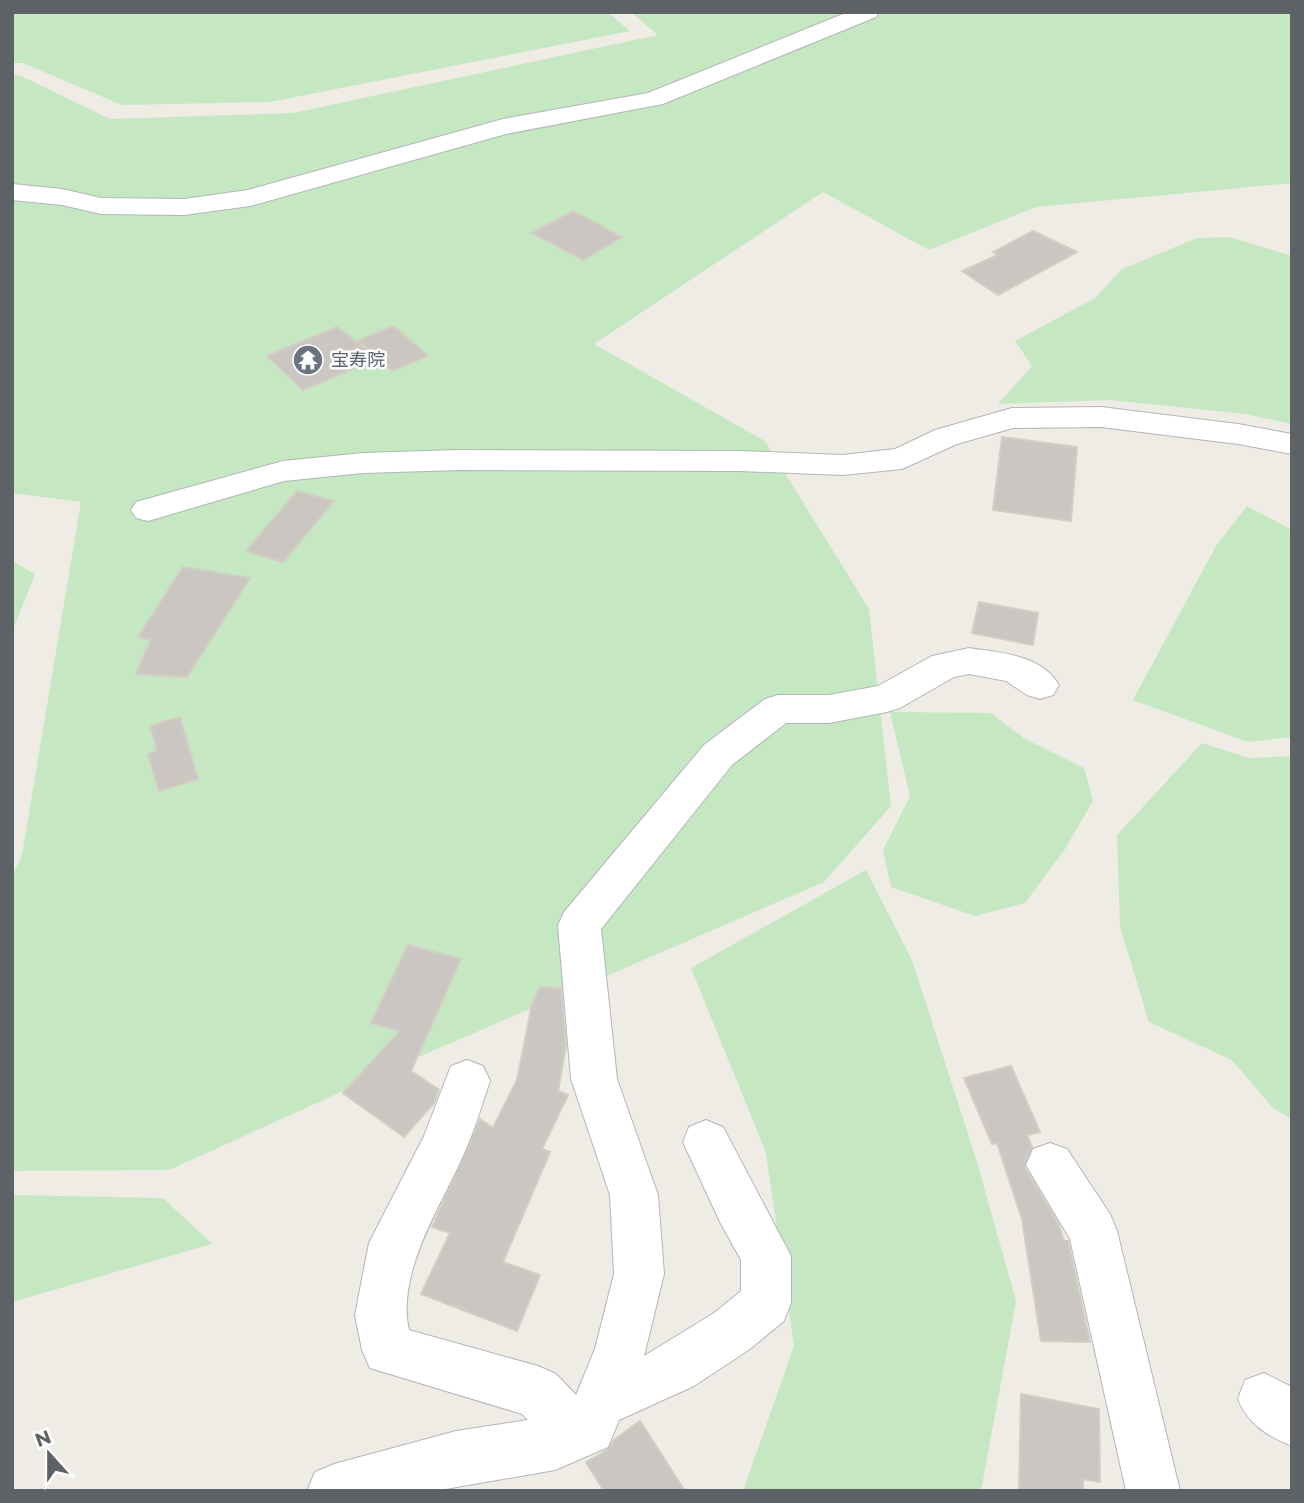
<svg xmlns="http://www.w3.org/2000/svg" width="1304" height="1503" viewBox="0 0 1304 1503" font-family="Montserrat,'Noto Sans JP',sans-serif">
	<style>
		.green { fill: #c5e7c1 }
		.building { fill: #cac7c2; stroke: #d4cdc3; stroke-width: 2 }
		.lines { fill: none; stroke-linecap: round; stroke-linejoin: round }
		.minor-casing { stroke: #b2b6ba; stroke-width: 2 }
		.minor { fill: #fff; fill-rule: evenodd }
		.labels { text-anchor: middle; stroke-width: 5; stroke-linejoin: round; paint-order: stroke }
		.far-worship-label { font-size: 18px; fill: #5b616d; stroke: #fff; text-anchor: start }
	</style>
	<rect width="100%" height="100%" fill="#efece5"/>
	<g class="green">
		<path d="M12,12H607L630,31L270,102L122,105L23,63H12Z"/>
		<path d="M631,12H1292V183L1036,207L929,250L823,192L594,344L765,441L869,609L891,806L824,882L407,1062L169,1170L12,1171V877L22,855L81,502L12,493V75H19L110,119L293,113L658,35Z"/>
		<path d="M1229,237L1292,256V424L1245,414L1110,400L998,404L1032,366L1015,341L1095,298L1122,269L1197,238Z"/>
		<path d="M1247,506L1292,530V737L1248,742L1133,700L1216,546Z"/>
		<path d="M12,561L35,574L12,632Z"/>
		<path d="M890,712L991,713L1025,739L1084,768L1093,801L1065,849L1025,903L975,916L891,887L883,850L910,796Z"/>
		<path d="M1202,743L1249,758L1292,756V1119L1274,1109L1232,1060L1149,1022L1120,927L1117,835Z"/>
		<path d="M866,870L912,960L977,1162L1016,1301L981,1491H743L794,1346L766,1153L691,968Z"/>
		<path d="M12,1195L163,1198L212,1244L12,1302Z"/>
	</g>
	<g class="building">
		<path d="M573,211L622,237L583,260L532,233Z"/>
		<path d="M1033,231L1077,252L998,295L962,271L998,255L993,252Z"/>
		<path d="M393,326L428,356L392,371L378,358L303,390L267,356L337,327L372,354L358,341Z"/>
		<path d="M1002,437L1077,447L1071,521L993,510Z"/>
		<path d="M297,491L334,501L283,562L246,551Z"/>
		<path d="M183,567L250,578L187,677L136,674L151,640L138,637Z"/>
		<path d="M979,602L1038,613L1033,645L972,633Z"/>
		<path d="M180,717L198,779L159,791L148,754L157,751L150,726Z"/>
		<path d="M408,945L461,959L411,1071L439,1090L434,1103L404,1137L343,1093L400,1031L371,1023Z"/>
		<path d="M540,987L561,989L566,1046L558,1091L568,1095L542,1149L550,1152L503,1262L540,1275L517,1331L421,1294L450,1233L432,1227L480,1119L493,1128L517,1080L532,1004Z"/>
		<path d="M1011,1066L1040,1132L1027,1135L1032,1147L1024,1166L1059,1225L1064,1241H1068L1090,1342L1041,1341L1022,1219L997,1143L992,1144L964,1078Z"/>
		<path d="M1021,1394L1099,1409L1100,1482L1083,1479V1491H1019Z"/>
		<path d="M640,1421L685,1491H604L586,1462L609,1449L614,1440Z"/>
	</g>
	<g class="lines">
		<g class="minor-casing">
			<g id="minor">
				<path d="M848,12H879L876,17L663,104L506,134L250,206L184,215L101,214L62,205L12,200V184L62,189L101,198L184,199L248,190L503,119L648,93Z"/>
				<path d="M1101,407L1238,424L1292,434V454L1238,444L1101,427L1013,428L957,444L902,469L843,475L740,471L459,470L363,473L284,481L148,521L136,518L131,510L136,502L283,461L363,453L459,450L740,451L843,455L895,449L935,430L1012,408Z"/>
				<path d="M969,648C1000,653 1041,654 1059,685L1053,695L1040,699L1027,695L1006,681L969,674L954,677L900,708L887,712L829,723H786L732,765L601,929L617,1079L658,1195L664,1274L644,1356L714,1313L741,1291V1260L720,1222L683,1142L689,1127L706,1120L723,1127L791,1256V1303L784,1321L750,1349L694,1386L619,1420L608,1447L555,1470L434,1491H307L315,1472L334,1464L456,1431L528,1420L522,1414L370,1368L362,1350L355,1315L369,1243L424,1136L451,1066L467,1060L483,1066L490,1081C481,1107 474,1133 462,1158C440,1207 396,1274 409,1330L538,1366L556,1374L576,1395L595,1349L614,1274L610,1195L571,1079L558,925L564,912L704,745L765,699L778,695H829L878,686L932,656Z"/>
				<path d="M1050,1143L1067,1149L1110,1214L1117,1231L1180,1491H1126L1070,1239L1026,1165L1033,1149Z"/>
				<path d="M1264,1373L1292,1387V1446C1267,1436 1248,1424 1238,1399L1245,1380Z"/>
			</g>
		</g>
		<use href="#minor" class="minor"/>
	</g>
	<defs>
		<g id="temple-disc" transform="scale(1.575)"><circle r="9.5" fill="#6b7280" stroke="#fff"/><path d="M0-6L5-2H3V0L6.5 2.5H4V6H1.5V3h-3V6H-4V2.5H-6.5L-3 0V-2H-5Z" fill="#fff"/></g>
	</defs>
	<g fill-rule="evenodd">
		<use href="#temple-disc" x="308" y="360"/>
	</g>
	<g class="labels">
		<g class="far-worship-label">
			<text x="331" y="366">宝寿院</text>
		</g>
	</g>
	<rect width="1304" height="1503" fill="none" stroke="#5d6266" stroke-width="28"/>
	<g transform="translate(49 1454) rotate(339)" stroke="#ffffff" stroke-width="5" paint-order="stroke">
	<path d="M0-5L12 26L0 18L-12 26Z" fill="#5d6266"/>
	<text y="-10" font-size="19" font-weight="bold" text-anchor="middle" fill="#5d6266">N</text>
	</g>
</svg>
